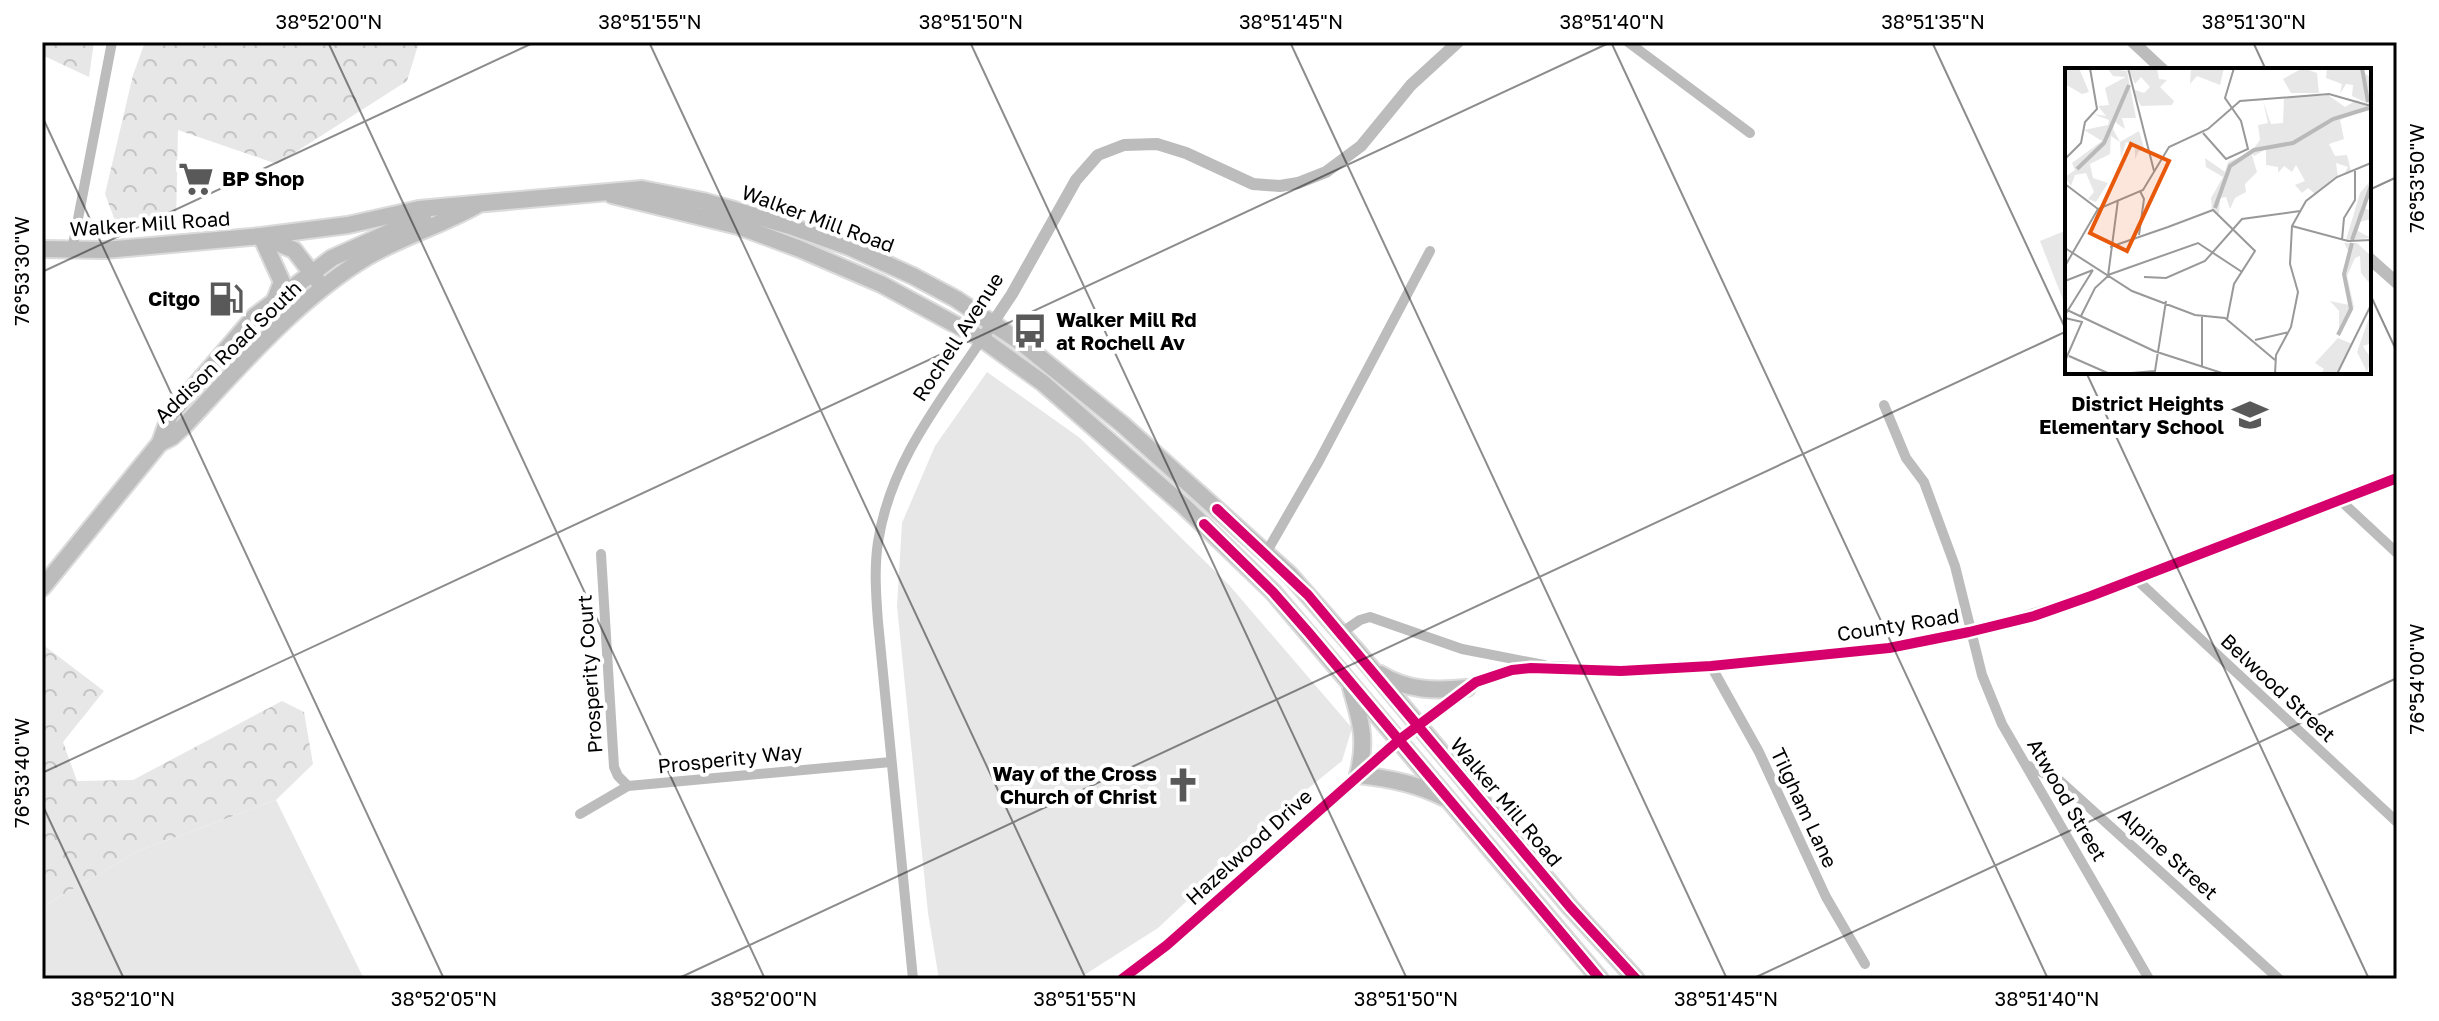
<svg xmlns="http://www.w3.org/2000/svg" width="2439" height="1021" viewBox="0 0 2439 1021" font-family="'Golos Text',sans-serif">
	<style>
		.grass { fill: #e7e7e7 }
		.forest { fill: url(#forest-crowns) }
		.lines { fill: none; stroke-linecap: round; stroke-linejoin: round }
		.primary-casing { stroke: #dbdbdb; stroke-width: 20 }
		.minor { stroke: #bcbcbc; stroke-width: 10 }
		.tertiary { stroke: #bcbcbc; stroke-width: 12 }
		.primary { stroke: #bcbcbc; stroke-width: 16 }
		.cycleway-casing { stroke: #fff; stroke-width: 15 }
		.cycleway { stroke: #d6006c; stroke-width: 10 }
		.ticks { fill: none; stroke: #000; stroke-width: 2; stroke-opacity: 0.45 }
		.labels { text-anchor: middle; stroke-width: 8; stroke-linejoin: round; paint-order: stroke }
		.poi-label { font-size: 20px; font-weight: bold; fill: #000; stroke: #fff; text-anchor: end }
		.street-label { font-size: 20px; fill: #000; stroke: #fff }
		.inset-river { fill: none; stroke: #b9b9b9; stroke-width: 4 }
		.inset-road { fill: none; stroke: #999; stroke-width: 2 }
		.view { fill: #e8590c; fill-opacity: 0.15; stroke: #e8590c; stroke-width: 4 }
		.inset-edge { fill: none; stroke: #000; stroke-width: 4 }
		.neatline { fill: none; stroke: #000; stroke-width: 3 }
		.ticks-label { font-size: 20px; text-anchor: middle; fill: #000 }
	</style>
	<defs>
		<pattern id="forest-crowns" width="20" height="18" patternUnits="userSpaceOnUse" patternTransform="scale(2)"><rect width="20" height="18" fill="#e7e7e7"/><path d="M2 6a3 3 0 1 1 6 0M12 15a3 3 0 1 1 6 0" fill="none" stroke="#c4c4c4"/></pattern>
	</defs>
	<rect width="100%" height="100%" fill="#fff"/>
	<g class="grass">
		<path d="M2067,230V310L2040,241Z"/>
		<path d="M987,372L1080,438L1230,586L1352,728L1342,761L1300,795L1158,928L1078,979H939L928,913L897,606L902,523L935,446Z"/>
		<path d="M276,800L364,979H42V907L138,851Z"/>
	</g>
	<g class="forest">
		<path d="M42,42H94L89,77L42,55Z"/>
		<path d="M145,42H419L407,81L277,164L178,130L176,223L117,226L105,194L133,75Z"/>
		<path d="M42,644L104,691L63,742L77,781L133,780L282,701L304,712L313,764L276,800L138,851L42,907Z"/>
	</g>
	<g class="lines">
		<g class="primary-casing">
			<g id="primary">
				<path d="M612,195L738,226L800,249L881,284L982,339L1043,383L1185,507L1273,592L1600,979"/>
				<path d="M261,236L282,282L275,300"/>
				<path d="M266,238L294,250L317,280"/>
				<path d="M42,249L105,250L261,236L348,225L419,209L642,189L703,201L790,226L849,247L913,276L956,299L1022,343L1122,424L1290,575L1355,649L1570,907L1636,979"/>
				<path d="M160,443L172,437L184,426C240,366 296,300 367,257C403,236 442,225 477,205"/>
				<path d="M42,588L160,443L170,415L255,316L332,258L423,217"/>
				<path d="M1380,674C1408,691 1435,691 1467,688"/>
				<path d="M1351,688C1361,722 1367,740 1358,775C1389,778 1418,784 1445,798"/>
			</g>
		</g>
		<g class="minor">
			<path d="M1628,42L1750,133"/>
			<path d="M72,250L112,42"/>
			<path d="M1884,405L1906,458L1924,482L1955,566L1982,675L2002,724L2149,979"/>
			<path d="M2340,500L2397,553"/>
			<path d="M1266,553L1319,461L1430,251"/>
			<path d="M601,554L614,767L618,776L628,786"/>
			<path d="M2136,579L2397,822"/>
			<path d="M1341,633L1360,620L1370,617L1462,649L1544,665"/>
			<path d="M1711,666L1759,752L1826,897L1865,964"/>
			<path d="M2029,766L2060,781L2279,979"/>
			<path d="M580,814L628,786L891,762"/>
			<path d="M913,979L878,622C876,595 874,568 878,542C890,463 939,403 982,339"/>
			<path d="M1122,979L1167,945L1399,740"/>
		</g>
		<g class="tertiary">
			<path d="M2133,42L2163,70"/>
			<path d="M2369,258L2397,283"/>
			<path d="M982,339L1012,294L1076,180L1098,155L1124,145L1157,144L1186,153L1253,184L1280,186L1298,183L1326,172L1361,146L1411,85L1458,42"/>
			<path d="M1399,740L1476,682L1512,670L1555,667L1621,671L1711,666L1889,648L2003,624L2091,596L2397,478"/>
		</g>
		<use href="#primary" class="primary"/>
		<g class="cycleway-casing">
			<g id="cycleway">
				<path d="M1217,509L1308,595L1570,907L1636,979"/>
				<path d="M1204,524L1273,592L1309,633L1600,979"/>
				<path d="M1122,979L1167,945L1399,740L1476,682L1512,670L1531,668L1621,671L1711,666L1889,648L1969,632L2034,616L2091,596L2397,478"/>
			</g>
		</g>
		<use href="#cycleway" class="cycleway"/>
	</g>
	<path class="ticks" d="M328,42L765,979M649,42L1086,979M970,42L1407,979M1290,42L1727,979M1611,42L2048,979M1932,42L2067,332M2253,42L2266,70M42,116L444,979M2369,190L2397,177M42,272L535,42M2369,292L2397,352M2086,372L2369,979M42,773L1611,42M42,804L124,979M677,979L2067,331M1752,979L2397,678"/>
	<defs>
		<g id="supermarket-bare" transform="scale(2.76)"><path d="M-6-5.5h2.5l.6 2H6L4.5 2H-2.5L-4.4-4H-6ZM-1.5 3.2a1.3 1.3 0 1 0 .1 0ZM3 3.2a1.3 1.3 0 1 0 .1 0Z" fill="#595959" stroke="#fff" stroke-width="2.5" paint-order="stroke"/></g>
		<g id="fuel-bare" transform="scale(2.76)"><path d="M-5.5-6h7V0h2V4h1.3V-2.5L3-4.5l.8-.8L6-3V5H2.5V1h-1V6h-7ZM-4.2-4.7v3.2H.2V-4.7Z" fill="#595959" stroke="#fff" stroke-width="2.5" paint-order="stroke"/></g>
		<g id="bus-bare" transform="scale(2.76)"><path d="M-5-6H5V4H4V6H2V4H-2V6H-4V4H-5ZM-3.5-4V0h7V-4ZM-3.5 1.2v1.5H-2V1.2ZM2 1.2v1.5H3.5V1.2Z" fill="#595959" stroke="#fff" stroke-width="2.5" paint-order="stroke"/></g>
		<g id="school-bare" transform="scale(2.76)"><path d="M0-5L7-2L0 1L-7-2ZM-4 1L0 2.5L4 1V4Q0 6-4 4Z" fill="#595959" stroke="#fff" stroke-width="2.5" paint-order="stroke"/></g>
		<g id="church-bare" transform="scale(2.76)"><path d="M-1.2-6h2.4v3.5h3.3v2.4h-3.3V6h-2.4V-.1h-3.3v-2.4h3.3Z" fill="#595959" stroke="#fff" stroke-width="2.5" paint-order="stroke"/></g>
	</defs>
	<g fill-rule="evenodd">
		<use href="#supermarket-bare" x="196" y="179"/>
		<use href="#fuel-bare" x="226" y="299"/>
		<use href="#bus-bare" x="1030" y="331"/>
		<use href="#school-bare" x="2250" y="415"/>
		<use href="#church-bare" x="1183" y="785"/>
	</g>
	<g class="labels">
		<g class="poi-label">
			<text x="222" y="186" text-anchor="start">BP Shop</text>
			<text x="200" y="306">Citgo</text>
			<text x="1056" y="327" text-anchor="start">Walker Mill Rd<tspan x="1056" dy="23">at Rochell Av</tspan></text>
			<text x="2224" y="411">District Heights<tspan x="2224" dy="23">Elementary School</tspan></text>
			<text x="1157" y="781">Way of the Cross<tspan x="1157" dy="23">Church of Christ</tspan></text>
		</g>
		<g class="street-label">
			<text transform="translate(818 219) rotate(20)" y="7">Walker Mill Road</text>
			<text transform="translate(150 224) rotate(-4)" y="7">Walker Mill Road</text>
			<text transform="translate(958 337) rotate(-57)" y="7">Rochell Avenue</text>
			<text transform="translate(228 352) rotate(-44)" y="7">Addison Road South</text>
			<text transform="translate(1898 625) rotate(-9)" y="7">County Road</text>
			<text transform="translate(590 674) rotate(-94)" y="7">Prosperity Court</text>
			<text transform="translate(2278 688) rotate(43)" y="7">Belwood Street</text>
			<text transform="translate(730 759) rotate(-6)" y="7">Prosperity Way</text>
			<text transform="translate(2067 800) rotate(60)" y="7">Atwood Street</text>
			<text transform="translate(1506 802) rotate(50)" y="7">Walker Mill Road</text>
			<text transform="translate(1804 808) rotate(65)" y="7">Tilgham Lane</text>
			<text transform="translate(1249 847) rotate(-42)" y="7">Hazelwood Drive</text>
			<text transform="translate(2168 854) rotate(42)" y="7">Alpine Street</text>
		</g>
	</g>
	<g transform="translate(2065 68)">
		<rect width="306" height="306" fill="#fff"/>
		<path d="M238,0L252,5L254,25H226L218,11Z" fill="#e7e7e7"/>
		<path d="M0,0H14L24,24L17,26L0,16ZM71,0H92L94,11L102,12L95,19L109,33L107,37L76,38L67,21L79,25L85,19L76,9L70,16L64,3ZM126,0H159L155,17L132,8L125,16ZM262,0H293L306,10V37L287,28L288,17L281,16L275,26L277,16L261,10ZM43,1L62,3L71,50H57L60,61L50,54L48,61L55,74L74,63L80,83H74L70,91V78L61,74L56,90L55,74L46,68L45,86L25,96L28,110L43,115L31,134L23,131L29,124L21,105L10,107L6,118L0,109L10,102L7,95L37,73L19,62L43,57L44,52L28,46L41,48L33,38L44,37L40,20L61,9L48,8ZM186,84L192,104L180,116L181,124L170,130L165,141L161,129L155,130L154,146L147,142L146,130L158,109L141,99L140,90L160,104L163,94ZM306,112L299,140L306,143V151L294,154L293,163L306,170L281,172L295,125ZM279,175H292L306,188V217L296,205L295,188L290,190L282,208L289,239L274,268V243L265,233L284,237L278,208L285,186ZM306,244L304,276L298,278L306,291L302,304L292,284ZM273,270L287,276L271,306H256L259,301L250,295Z" fill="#e7e7e7"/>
		<path d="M263,27L280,39L292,32L306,39L275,52L279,71L264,76L270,88L282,87L286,103L279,106L283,99L271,95L273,108L250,126L243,120L237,125L230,117L240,113L231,97L227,104L219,98L213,105V99L201,97V81L189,88L186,84L195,72L193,57L203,55L198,33L206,56L218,55L219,29Z" fill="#e7e7e7"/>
		<path class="inset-river" d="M297,0L303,34M12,101L39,75L64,17M150,140L165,98L189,82L228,75L268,51L304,40M287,172L306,118M273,267L286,241L279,206L287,175"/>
		<path class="inset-road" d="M63,0L89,103M138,65L161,91L183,81L176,53L160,30L169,0M0,91L16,75L20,54L32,41L25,0M0,116L33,141M227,158L283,173L306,172M103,159L148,142L190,183L169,216L162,252M74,167L79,131L75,123M277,172L279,150L290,132V103M45,179L103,159M0,180L67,223L130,247L160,250L210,292M0,198L33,141L78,122L104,79L143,61L175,33L264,26L306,38M43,207L133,175L177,204M79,209L101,210L140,193L177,151L235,143M0,213L28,202M0,241L89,283L160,306M0,247L28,202M16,248L30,220L43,208L53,132M137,248V300M0,250L17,254L0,293M190,272L224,264M4,288L45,306M55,306L90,303L101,233M210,306L211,287L226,259L233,224L225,196L227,158L241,133L272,109L306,95M272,306L306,237"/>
		<path class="view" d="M66,76L104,93L62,183L25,165Z"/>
		<rect width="306" height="306" class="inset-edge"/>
	</g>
	<rect width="2439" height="1021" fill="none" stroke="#ffffff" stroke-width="88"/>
	<rect x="44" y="44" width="2351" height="933" class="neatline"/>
	<g class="ticks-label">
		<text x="329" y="29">38°52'00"N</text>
		<text x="650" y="29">38°51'55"N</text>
		<text x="971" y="29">38°51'50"N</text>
		<text x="1291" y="29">38°51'45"N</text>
		<text x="1612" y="29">38°51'40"N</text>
		<text x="1933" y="29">38°51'35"N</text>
		<text x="2254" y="29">38°51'30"N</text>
		<text transform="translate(2417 178) rotate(-90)" y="7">76°53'50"W</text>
		<text transform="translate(22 271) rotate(-90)" y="7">76°53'30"W</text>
		<text transform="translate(2417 679) rotate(-90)" y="7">76°54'00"W</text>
		<text transform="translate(22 773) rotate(-90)" y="7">76°53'40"W</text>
		<text x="123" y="1006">38°52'10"N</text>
		<text x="444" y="1006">38°52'05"N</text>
		<text x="764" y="1006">38°52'00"N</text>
		<text x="1085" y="1006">38°51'55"N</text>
		<text x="1406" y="1006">38°51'50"N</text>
		<text x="1726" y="1006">38°51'45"N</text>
		<text x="2047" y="1006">38°51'40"N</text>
	</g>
</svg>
